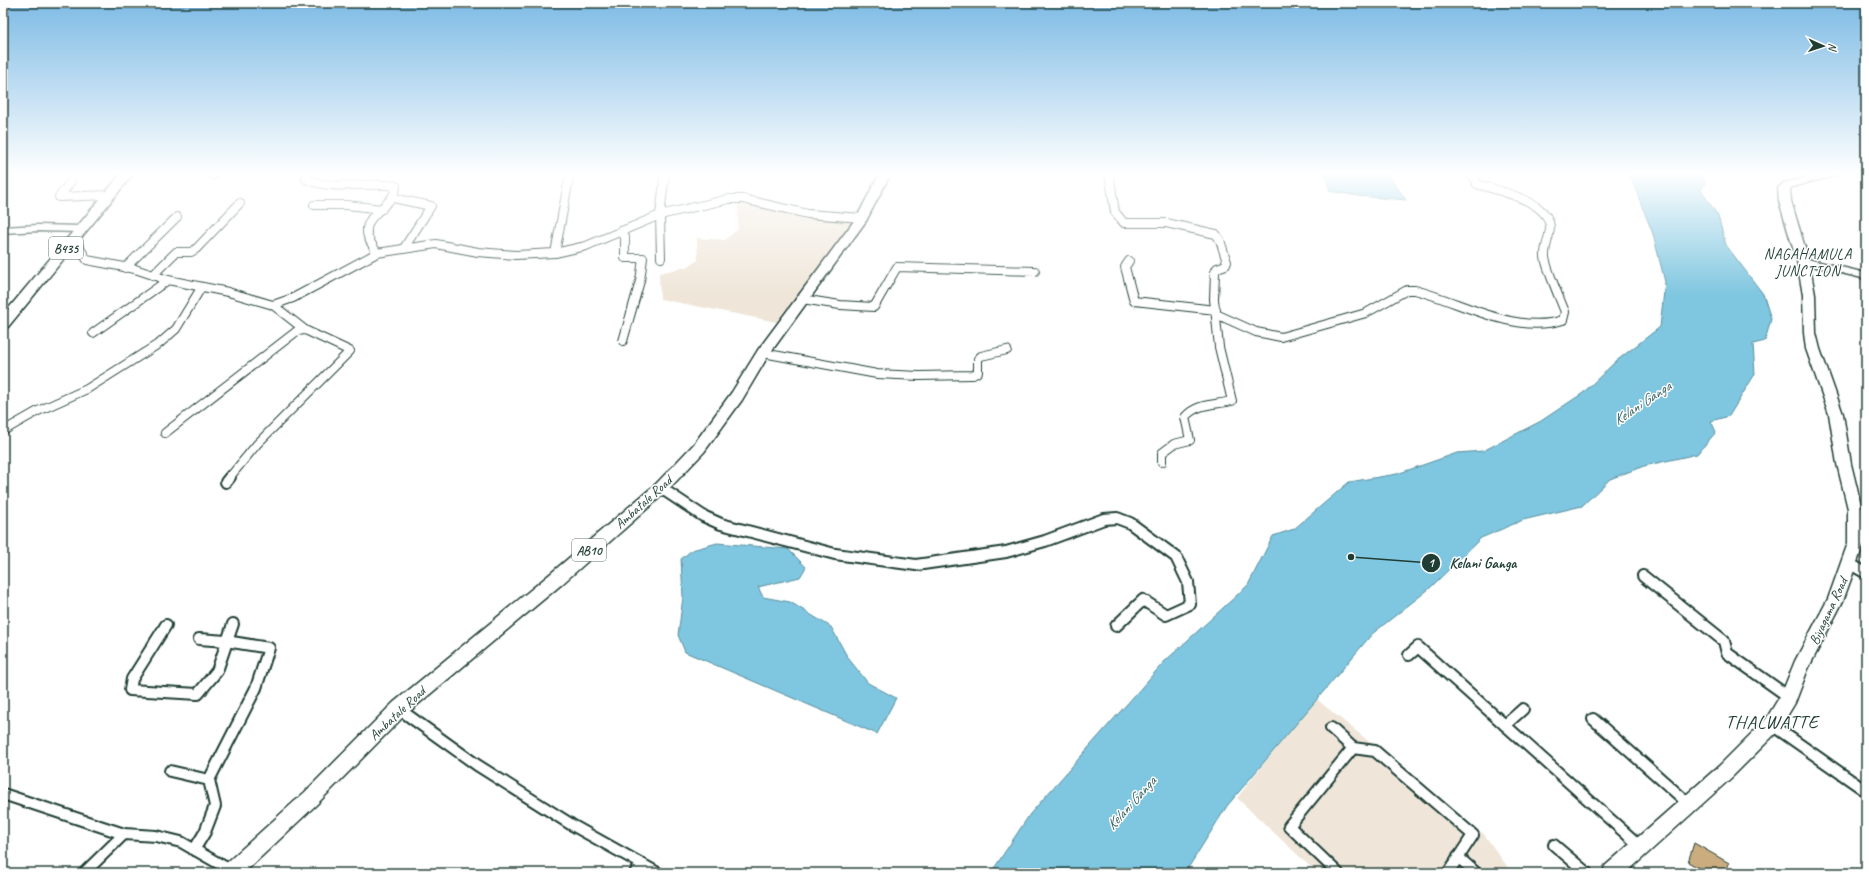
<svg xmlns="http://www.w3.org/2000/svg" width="1869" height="876" viewBox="0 0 1869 876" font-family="Caveat,sans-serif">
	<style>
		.built { fill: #efe6d9 }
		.water { fill: #7fc6e0; stroke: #598f9b }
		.building { fill: #cbac7f; stroke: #1f3d34 }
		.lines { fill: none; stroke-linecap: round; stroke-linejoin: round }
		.minor-far1-casing { stroke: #1f3d34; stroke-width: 10 }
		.minor-casing { stroke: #1f3d34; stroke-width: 14 }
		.tertiary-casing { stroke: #1f3d34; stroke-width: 3 }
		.primary-casing { stroke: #1f3d34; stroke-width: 3 }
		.minor-far1 { stroke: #fff; stroke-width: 8 }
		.minor { stroke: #fff; stroke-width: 10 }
		.tertiary { fill: #fff; fill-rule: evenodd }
		.primary { fill: #fff; fill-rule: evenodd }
		.labels { text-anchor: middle; stroke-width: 3; stroke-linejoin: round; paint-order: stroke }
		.shield { fill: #fff; stroke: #627771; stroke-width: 1 }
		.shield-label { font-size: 13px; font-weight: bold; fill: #1f3d34 }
		.street-label { font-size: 14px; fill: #1f3d34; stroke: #fff }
		.neighbourhood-label { font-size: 15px; letter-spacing: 1px; fill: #1f3d34; stroke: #fff }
		.water-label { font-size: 15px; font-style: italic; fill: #375f5f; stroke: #fff }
		.near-quarter-label { font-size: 19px; letter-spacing: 1px; fill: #1f3d34; stroke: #fff }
		.leader { fill: none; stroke: #1f3d34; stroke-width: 1.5 }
		.callout-dot { fill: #1f3d34; stroke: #fff; stroke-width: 1.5 }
		.mark-label { font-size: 12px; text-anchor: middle; font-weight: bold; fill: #fff }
		.callout-label { font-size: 15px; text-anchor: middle; font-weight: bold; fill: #1f3d34; stroke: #fff; stroke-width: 3; stroke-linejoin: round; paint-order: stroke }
	</style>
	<rect width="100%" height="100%" fill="#fff"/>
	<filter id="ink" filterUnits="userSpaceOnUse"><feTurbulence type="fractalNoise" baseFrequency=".025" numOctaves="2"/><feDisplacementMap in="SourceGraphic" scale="8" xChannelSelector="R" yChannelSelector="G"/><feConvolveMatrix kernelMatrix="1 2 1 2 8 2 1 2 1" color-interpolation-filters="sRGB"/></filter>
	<g filter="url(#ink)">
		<g class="built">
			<path d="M738,201L765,209L811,217L857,219L781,323L660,299L659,273L687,267L698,260L697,238L725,240L738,229Z"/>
			<path d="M1315,698L1397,764L1457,823L1483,833L1512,873H1317L1237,798Z"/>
		</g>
		<g class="water">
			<path d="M1324,173H1387L1406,200L1358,196L1330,191Z"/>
			<path d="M1626,173H1701L1705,183L1701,190L1718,216L1726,245L1763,294L1771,319L1765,341L1753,344L1755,374L1729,416L1711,421L1716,432L1697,454L1644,466L1610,479L1582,506L1523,520L1481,538L1429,589L1372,634L1227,806L1185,873H991L1030,814L1164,662L1248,585L1273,536L1294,529L1349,482L1397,474L1457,453L1483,451L1541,421L1583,393L1615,362L1660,327L1665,282L1653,234L1633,183Z"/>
			<path d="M717,543L788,549L806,567L800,577L758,587L763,597L790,602L831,627L848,658L868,683L896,698L877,734L685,652L678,635L683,597L681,559L692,550Z"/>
		</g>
		<path class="building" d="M1694,843L1729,863L1726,873H1707L1688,862Z"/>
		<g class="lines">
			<g class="minor-far1-casing">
				<g id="minor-far1">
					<path d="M208,173L214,175"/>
					<path d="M308,173L306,179C335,192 365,181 396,186C395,206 365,212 367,233C368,240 374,247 377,253"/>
					<path d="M1109,173L1115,212L1124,223H1166L1216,234L1220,240L1227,262L1226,265L1217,268L1215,272L1214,299L1219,347L1232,401C1215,405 1197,403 1185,417L1190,440L1174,444L1162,453V462"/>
					<path d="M71,181L59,197L109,195"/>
					<path d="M393,198L431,206L404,248"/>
					<path d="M314,205H347L382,209"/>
					<path d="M621,231L625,237V258H643L640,281L623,341"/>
					<path d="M74,238L87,260L135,269L168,280L228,292L273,305L293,298L377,253L436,244L478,252L516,255L555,253L586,246L660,215L729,199H743L808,214L862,218"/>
					<path d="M555,253L570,173"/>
					<path d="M661,258L660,215L665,173"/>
					<path d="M1129,261L1125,267L1134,301L1216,310"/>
					<path d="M125,268L177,217"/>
					<path d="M153,275L176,252H191L196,249L240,203"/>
					<path d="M802,299L840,305L874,307L897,267L1035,271"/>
					<path d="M273,305L305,330"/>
					<path d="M1216,314L1256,332L1281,337L1366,313L1407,290H1415C1462,302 1514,335 1563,320L1565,312C1560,299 1546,268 1545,257C1544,247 1550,237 1550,227C1548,200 1498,191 1477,184L1471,173"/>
					<path d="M93,333L168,280"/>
					<path d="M763,353L877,374L919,376L973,375L978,372V359L981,356L1007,350"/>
					<path d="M3,431L38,411L87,389L160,343L176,329L201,288"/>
					<path d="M165,433L297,331L305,330L350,351L257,444L229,478"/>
				</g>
			</g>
			<g class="minor-casing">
				<g id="minor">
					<path d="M226,482L230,477"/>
					<path d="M661,488L703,516L721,524L835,554L916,565L1006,552L1045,541L1104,519L1117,518L1130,523L1176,557L1188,582L1190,604L1166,615L1143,600L1116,626"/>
					<path d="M1850,564L1866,573"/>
					<path d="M1643,576L1724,641L1727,653L1789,697"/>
					<path d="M166,625L132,679L130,690L198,694L217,671L233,624"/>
					<path d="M199,639L226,641L269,648L256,688L209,780"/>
					<path d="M1409,655L1418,647L1641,847"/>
					<path d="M399,709L477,765L572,825L658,873"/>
					<path d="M1593,719L1689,804"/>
					<path d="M1505,725L1523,709"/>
					<path d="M1772,725L1866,791"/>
					<path d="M1331,728L1353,748"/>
					<path d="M170,771L209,780L215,806L205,832L194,850"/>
					<path d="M3,794L124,834L156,836L181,842L232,871"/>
					<path d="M1554,845L1587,873"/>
					<path d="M1458,857L1476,873"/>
					<path d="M84,873L124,834"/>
					<path d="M635,873L642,864"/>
					<path d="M1338,873L1289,826L1353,748L1375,751L1473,835L1448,873"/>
				</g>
			</g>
			<g class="tertiary-casing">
				<g id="tertiary">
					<path d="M38,225L81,226L86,229L81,232L38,231L3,233V227Z"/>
					<path d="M1803,258L1866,273V279L1800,263L1798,261Z"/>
				</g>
			</g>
			<g class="primary-casing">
				<g id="primary">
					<path d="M122,173H134L8,327L3,328V315Z"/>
					<path d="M880,173H891L866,221L768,356L742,400L704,452L666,492L562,584L405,715L317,804L244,873H221L223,866L305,792L393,703L550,574L656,484L694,444L732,392L758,350L857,217Z"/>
					<path d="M1822,173H1839L1837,175L1792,187L1790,189L1791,201L1809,261L1815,295L1816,333L1820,349L1843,414L1851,464L1862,509L1864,543L1843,601L1808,669L1795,703L1778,731L1731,778L1626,873H1603L1605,866L1719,766L1766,719L1782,693L1795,661L1828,599L1848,543V509L1837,464L1829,414L1806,349L1804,333L1803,295L1797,261L1779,201L1778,188L1784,183Z"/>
				</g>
			</g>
			<use href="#minor-far1" class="minor-far1"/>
			<use href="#minor" class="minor"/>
			<use href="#tertiary" class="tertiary"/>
			<use href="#primary" class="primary"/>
		</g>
	</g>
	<linearGradient id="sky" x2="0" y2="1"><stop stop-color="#7ebbe5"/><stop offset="0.59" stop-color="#fff"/><stop offset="1" stop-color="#fff" stop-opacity="0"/></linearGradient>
	<rect width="1869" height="295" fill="url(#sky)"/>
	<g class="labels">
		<g class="shield">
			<rect x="49" y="237" width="34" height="22" rx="3"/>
			<rect x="572" y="539" width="34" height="22" rx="3"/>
		</g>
		<g class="shield-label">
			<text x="66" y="253">B435</text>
			<text x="589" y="555">AB10</text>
		</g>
		<g class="street-label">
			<text transform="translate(643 502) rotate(-42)" y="5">Ambatale Road</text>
			<text transform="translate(1828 611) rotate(-65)" y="5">Biyagama Road</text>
			<text transform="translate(397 713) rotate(-43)" y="5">Ambatale Road</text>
		</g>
		<g class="neighbourhood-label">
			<text x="1808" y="259">NAGAHAMULA<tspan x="1808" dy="17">JUNCTION</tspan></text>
		</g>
		<g class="water-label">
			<text transform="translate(1642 403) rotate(-34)" y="5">Kelani Ganga</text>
			<text transform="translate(1131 803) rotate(-48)" y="5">Kelani Ganga</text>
		</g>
		<g class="near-quarter-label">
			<text x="1772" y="728">THALWATTE</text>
		</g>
	</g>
	<path class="leader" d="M1351 557L1431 563"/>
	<g class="callout-dot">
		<circle cx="1351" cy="557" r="4"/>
		<circle cx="1431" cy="563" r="10"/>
	</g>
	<g class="mark-label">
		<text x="1431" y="567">1</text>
	</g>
	<g class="callout-label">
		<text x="1483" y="568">Kelani Ganga</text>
	</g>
	<rect width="1869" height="876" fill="none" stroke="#fff" stroke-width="16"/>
	<rect x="8" y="8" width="1853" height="860" fill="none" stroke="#1f3d34" stroke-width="1.5" filter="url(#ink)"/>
	<g transform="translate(1823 46) rotate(93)" stroke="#ffffff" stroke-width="3" paint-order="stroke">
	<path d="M0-3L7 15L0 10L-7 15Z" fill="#1f3d34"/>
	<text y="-6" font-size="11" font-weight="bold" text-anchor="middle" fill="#1f3d34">N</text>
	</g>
</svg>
